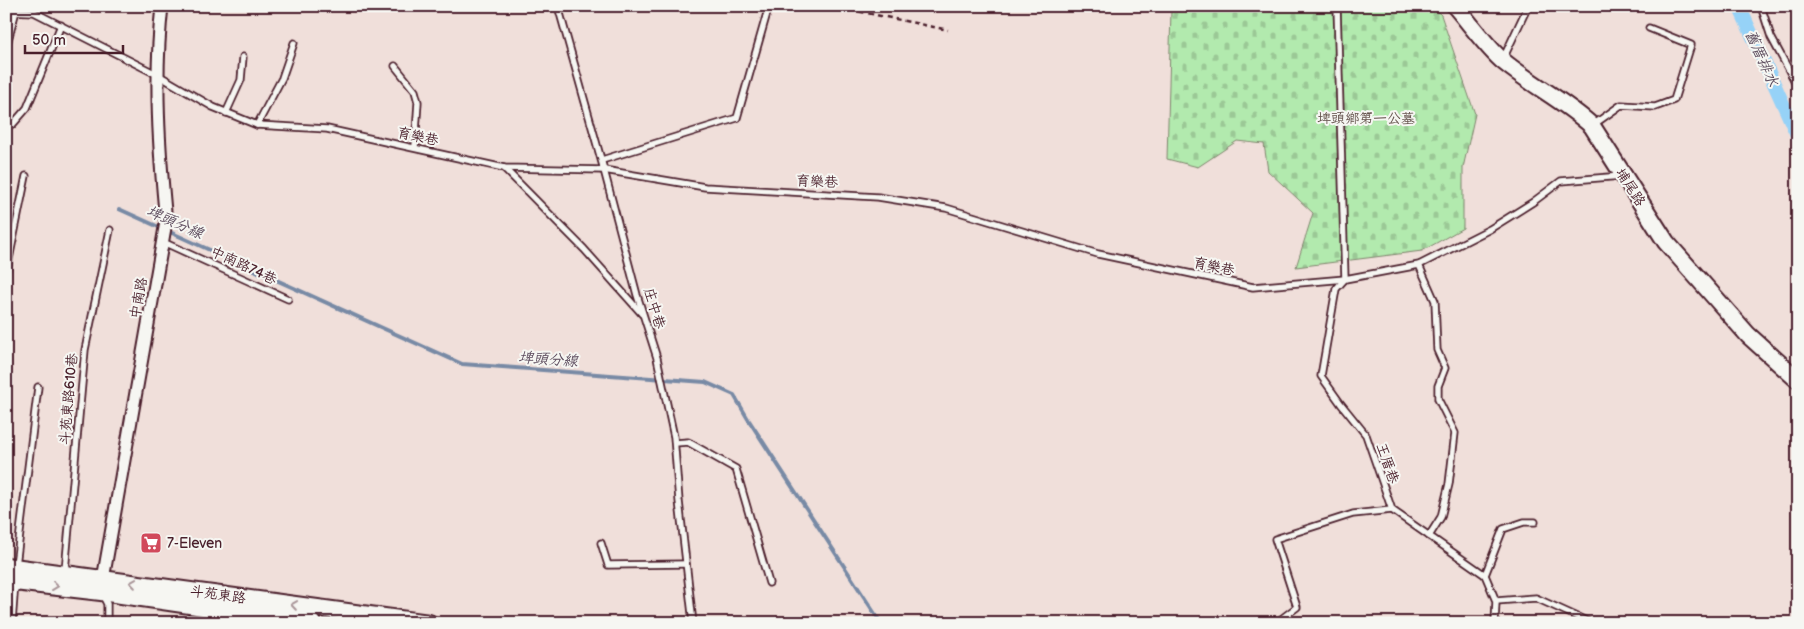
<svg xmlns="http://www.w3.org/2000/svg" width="1804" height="629" viewBox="0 0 1804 629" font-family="'Balsamiq Sans','LXGW WenKai TC',sans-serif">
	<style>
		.cemetery { fill: url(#cemetery-stones); stroke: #7e846c }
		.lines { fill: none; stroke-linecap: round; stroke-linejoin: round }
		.stream { stroke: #788aa5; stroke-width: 4 }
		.canal { stroke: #96d2f7; stroke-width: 14 }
		.lane-casing { stroke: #4a1f2b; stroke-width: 9 }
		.street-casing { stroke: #4a1f2b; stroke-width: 15 }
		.secondary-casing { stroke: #4a1f2b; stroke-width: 20 }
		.path { stroke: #4a1f2b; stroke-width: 2.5; stroke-dasharray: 5 4; stroke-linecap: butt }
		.lane { stroke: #f6f6f2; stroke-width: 5.5 }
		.street { stroke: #f6f6f2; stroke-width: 11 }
		.secondary { stroke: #f6f6f2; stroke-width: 16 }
		.oneway { stroke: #a99598 }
		.labels { text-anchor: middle; stroke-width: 4; stroke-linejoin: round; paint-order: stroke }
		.park-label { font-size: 14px; fill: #64524c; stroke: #f6f6f2 }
		.street-label { font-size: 14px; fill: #4a1f2b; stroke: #f6f6f2 }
		.poi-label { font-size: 14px; fill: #4a1f2b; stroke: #f6f6f2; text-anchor: start }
		.water-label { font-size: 15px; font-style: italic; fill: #5d4c5e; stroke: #f6f6f2 }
	</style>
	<defs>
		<pattern id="cemetery-stones" width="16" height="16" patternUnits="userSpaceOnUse" patternTransform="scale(1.25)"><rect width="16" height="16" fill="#b2eaae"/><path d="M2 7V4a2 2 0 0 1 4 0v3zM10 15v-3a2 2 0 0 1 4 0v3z" fill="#9bc896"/></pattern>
	</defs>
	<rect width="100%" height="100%" fill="#f0dfda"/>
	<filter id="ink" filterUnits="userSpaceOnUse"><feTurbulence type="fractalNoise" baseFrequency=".02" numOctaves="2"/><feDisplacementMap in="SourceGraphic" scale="10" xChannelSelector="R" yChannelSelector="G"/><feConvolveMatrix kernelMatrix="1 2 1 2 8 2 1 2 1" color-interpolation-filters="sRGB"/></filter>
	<g filter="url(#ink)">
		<path class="cemetery" d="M1155,6H1432L1441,15L1475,114L1463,168V228L1422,251L1296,267L1313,213L1268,171L1264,144L1237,141L1198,167L1167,159L1171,10Z"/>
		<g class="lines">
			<path class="stream" d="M119,209L462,364L705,382L734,395L748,419L881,623"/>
			<path class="canal" d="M1739,6L1798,137"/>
			<g class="lane-casing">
				<g id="lane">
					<path d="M558,6L604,170L637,295L657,358L674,437L679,501L693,623"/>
					<path d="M1337,6L1345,279L1336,289L1321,376L1341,404L1366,435L1392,510L1485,575L1496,601L1495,623"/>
					<path d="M1761,6L1771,37L1798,87"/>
					<path d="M6,11L34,12L158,75L213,107L257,125L327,129L504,168L604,170L705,187L878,197L946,208L1098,254L1253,287L1345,279L1419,265L1490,229L1533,202L1561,181L1622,176"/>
					<path d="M6,47L16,11"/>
					<path d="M1503,59L1528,6"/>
					<path d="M395,66L415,91L418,102L415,147"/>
					<path d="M226,113L241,80L243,57"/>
					<path d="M6,122L13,124L27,108L61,25"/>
					<path d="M257,125L282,78L294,43"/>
					<path d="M1593,125L1621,105L1655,107L1674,100L1691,45L1649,28"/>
					<path d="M602,160L737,118L769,6"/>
					<path d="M504,168L584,249L642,314"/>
					<path d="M163,242L288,299"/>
					<path d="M1419,265L1435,301L1437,350L1445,368L1438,386V399L1455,433L1449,484L1441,517L1429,536"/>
					<path d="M6,274L26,176"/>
					<path d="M675,443L688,442L736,469L769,583"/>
					<path d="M601,543L608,565L686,564"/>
					<path d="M1797,553L1798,554"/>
					<path d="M16,565L38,387"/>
					<path d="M65,571L85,350L110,230"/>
					<path d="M1485,575L1503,529L1524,522H1535"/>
					<path d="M103,596L107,604V623"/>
					<path d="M1496,601L1536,598L1591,623"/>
					<path d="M12,623L15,582"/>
					<path d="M1276,623L1297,607L1275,539L1353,514L1392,510"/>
				</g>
			</g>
			<g class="street-casing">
				<path id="street" d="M102,585L166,222C159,150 154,78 162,6"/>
			</g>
			<g class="secondary-casing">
				<g id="secondary">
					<path d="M1455,6C1469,22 1488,49 1504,62C1532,85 1565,101 1592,126L1666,242L1748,335L1798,380"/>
					<path d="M6,566L429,623"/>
					<path d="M6,581L101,592L312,623"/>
				</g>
			</g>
			<path class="path" d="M833,6L948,30"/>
			<use href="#lane" class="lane"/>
			<use href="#street" class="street"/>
			<use href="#secondary" class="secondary"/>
		</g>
		<defs><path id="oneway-chevron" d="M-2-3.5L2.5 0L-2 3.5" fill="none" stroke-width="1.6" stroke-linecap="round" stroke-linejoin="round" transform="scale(1.25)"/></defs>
		<g class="oneway">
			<use href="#oneway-chevron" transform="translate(133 583) rotate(-172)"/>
			<use href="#oneway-chevron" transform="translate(55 586) rotate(7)"/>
			<use href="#oneway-chevron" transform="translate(294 605) rotate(-172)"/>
		</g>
	</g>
	<defs>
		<g id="supermarket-square" transform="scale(1.125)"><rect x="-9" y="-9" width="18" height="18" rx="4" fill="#d1495b" stroke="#f6f6f2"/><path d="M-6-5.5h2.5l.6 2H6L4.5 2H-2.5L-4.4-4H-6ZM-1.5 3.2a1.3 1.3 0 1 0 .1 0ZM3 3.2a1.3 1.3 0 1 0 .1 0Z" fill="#fff"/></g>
	</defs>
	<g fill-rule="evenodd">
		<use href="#supermarket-square" x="151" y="543"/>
	</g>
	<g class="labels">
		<g class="park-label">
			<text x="1366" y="123">埤頭鄉第一公墓</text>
		</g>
		<g class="street-label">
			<text transform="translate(418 136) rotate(12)" y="5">育樂巷</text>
			<text transform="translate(817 181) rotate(3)" y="5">育樂巷</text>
			<text transform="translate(1631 187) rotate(57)" y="5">埔尾路</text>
			<text transform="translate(244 265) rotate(25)" y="5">中南路74巷</text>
			<text transform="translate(1214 266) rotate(12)" y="5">育樂巷</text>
			<text transform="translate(138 298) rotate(-80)" y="5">中南路</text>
			<text transform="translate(655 308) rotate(73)" y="5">庄中巷</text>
			<text transform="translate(68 399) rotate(-85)" y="5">斗苑東路610巷</text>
			<text transform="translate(1388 463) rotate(71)" y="5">王厝巷</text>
			<text transform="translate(218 594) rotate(8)" y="5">斗苑東路</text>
		</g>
		<g class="poi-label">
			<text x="167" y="548">7-Eleven</text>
		</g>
		<g class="water-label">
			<text transform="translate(1762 58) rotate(66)" y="5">舊厝排水</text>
			<text transform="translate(175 222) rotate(24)" y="5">埤頭分線</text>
			<text transform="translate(548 359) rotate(4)" y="5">埤頭分線</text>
		</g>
	</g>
	<rect width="1804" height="629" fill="none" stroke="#f6f6f2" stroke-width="25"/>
	<rect x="12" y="12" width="1779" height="604" fill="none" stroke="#4a1f2b" stroke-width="2" filter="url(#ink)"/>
	<path d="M25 45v8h98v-8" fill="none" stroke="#4a1f2b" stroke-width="2.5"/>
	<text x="32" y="45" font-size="15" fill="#4a1f2b" stroke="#f6f6f2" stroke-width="4" paint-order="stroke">50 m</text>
</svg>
